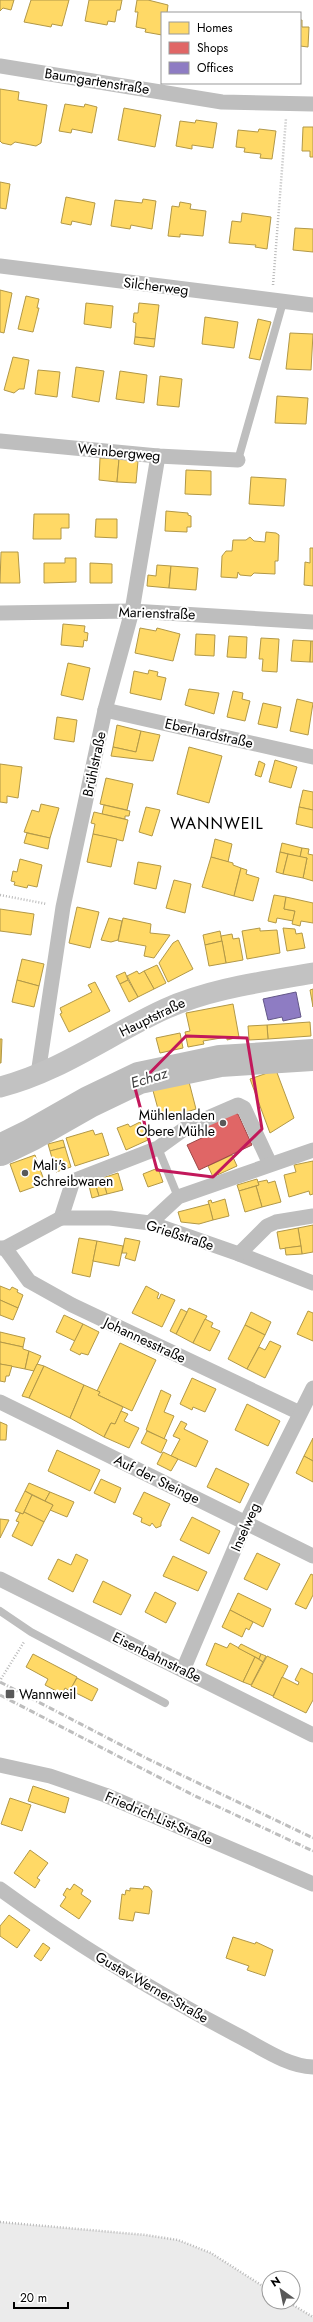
<svg xmlns="http://www.w3.org/2000/svg" width="313" height="2322" viewBox="0 0 313 2322" font-family="Jost,sans-serif">
	<style>
		.green { fill: #ebebeb }
		.homes { fill: #ffd966; stroke: #b29847 }
		.shops { fill: #e06666; stroke: #9d4747 }
		.offices { fill: #8e7cc3; stroke: #635788 }
		.lines { fill: none; stroke-linecap: round; stroke-linejoin: round }
		.river { stroke: #bdbdbd; stroke-width: 32 }
		.path { stroke: #b9b9b9; stroke-width: 2.5; stroke-dasharray: 1 2; stroke-linecap: butt }
		.service { stroke: #bebebe; stroke-width: 8 }
		.minor { stroke: #bebebe; stroke-width: 15 }
		.secondary { stroke: #c2c2c2; stroke-width: 21 }
		.rail { stroke: #bebebe; stroke-width: 3; stroke-dasharray: 6 2 1 2; stroke-linecap: butt }
		.marked { fill: none; stroke: #c2185b; stroke-width: 3; stroke-linejoin: round }
		.poi-dot { fill: #595959; stroke: #fff; stroke-width: 1.5 }
		.labels { text-anchor: middle; stroke-width: 4; stroke-linejoin: round; paint-order: stroke }
		.street-label { font-size: 14px; fill: #000; stroke: #fff }
		.poi-label { font-size: 14px; fill: #000; stroke: #fff; text-anchor: start }
		.water-label { font-size: 15px; font-style: italic; fill: #424242; stroke: #fff }
		.quarter-label { font-size: 16px; letter-spacing: 1px; fill: #000; stroke: #fff }
	</style>
	<rect width="100%" height="100%" fill="#fff"/>
	<path class="green" d="M0,2222L146,2235L178,2240L211,2253L269,2290V2302H288L313,2317V2322H0Z"/>
	<g class="homes">
		<path d="M0,0H14L11,10L3,8L0,11Z"/>
		<path d="M31,0H69L62,26L52,24L51,27L24,22Z"/>
		<path d="M89,0H122L120,10H117L115,22L108,21L107,25L85,21Z"/>
		<path d="M137,0H148L168,5L167,13H162V35L145,32L146,29L136,27L138,12H135Z"/>
		<path d="M300,20H302V27H309L308,47L300,46Z"/>
		<path d="M0,89L19,92L18,100L47,105L41,143L36,146L15,142L11,145L2,143L0,141Z"/>
		<path d="M65,104L84,107L85,104L97,107L92,133L72,129L71,133L59,131Z"/>
		<path d="M124,108L161,115L155,147L118,140Z"/>
		<path d="M196,120L217,123L213,148L192,145V149L176,146L180,121L195,123Z"/>
		<path d="M303,127H313V157H310V151H302Z"/>
		<path d="M259,129L276,131L272,159L260,158L261,154L244,152L245,148L236,147L238,130L258,132Z"/>
		<path d="M0,182L10,184L6,209L0,208Z"/>
		<path d="M66,197L95,203L91,225L72,221L71,225L61,223Z"/>
		<path d="M143,199L156,201L152,229L131,225L130,229L111,226L115,200L142,203Z"/>
		<path d="M180,202L191,204L190,209L206,211L203,236L180,234V237L168,236L172,206L179,207Z"/>
		<path d="M242,213L271,217L267,249L255,247L256,245L229,243L232,221L241,222Z"/>
		<path d="M295,228L313,229V252L293,250Z"/>
		<path d="M0,290L12,293L4,333L0,332Z"/>
		<path d="M26,296L39,299L37,308H39L33,332L18,329Z"/>
		<path d="M86,303L113,306L111,328L84,324Z"/>
		<path d="M139,303L159,305L155,339L135,337L136,323L133,322L134,313H138Z"/>
		<path d="M205,317L238,322L234,348L202,344Z"/>
		<path d="M258,319L271,322L260,360L249,358Z"/>
		<path d="M290,333L313,334L311,370L286,369Z"/>
		<path d="M135,337L155,339L154,347L134,344Z"/>
		<path d="M13,357L29,360L24,389H19L14,393L4,390Z"/>
		<path d="M76,367L104,371L99,402L72,397Z"/>
		<path d="M38,370L60,372L57,397L35,394Z"/>
		<path d="M120,371L147,375L144,403L116,399Z"/>
		<path d="M160,376L182,379L179,407L157,405Z"/>
		<path d="M277,396L308,398L306,424L275,423Z"/>
		<path d="M100,458L119,459L117,482L99,480Z"/>
		<path d="M119,459L138,461L136,483L117,482Z"/>
		<path d="M186,470L211,471V495L185,494Z"/>
		<path d="M251,477L286,479L284,506L249,504Z"/>
		<path d="M166,511L188,513V515L191,516V527H187V532L165,531Z"/>
		<path d="M34,514H69V528H61V539H33Z"/>
		<path d="M96,519H117V538L95,537Z"/>
		<path d="M266,532L276,533L279,535L278,561H275V574L254,573L251,576L240,575L238,572L237,578L221,577L222,556L226,551H232L233,540H246L250,537L254,541L265,542Z"/>
		<path d="M310,548H313V586L304,585L305,562L310,563Z"/>
		<path d="M1,552H18L20,583H0Z"/>
		<path d="M65,558H76V582L44,583V563H65Z"/>
		<path d="M90,563L112,564V583H90Z"/>
		<path d="M157,565L171,566L169,588L147,586L148,575L156,576Z"/>
		<path d="M171,566L198,568L196,590L169,588Z"/>
		<path d="M63,624L85,626L84,632L88,633L87,641L84,640L83,647L61,645Z"/>
		<path d="M140,628L156,631L157,628L180,634L173,661L135,653Z"/>
		<path d="M196,634L215,635L214,656L195,655Z"/>
		<path d="M229,636L247,637L246,658L227,657Z"/>
		<path d="M261,638L279,639L277,672L262,671L263,659H259Z"/>
		<path d="M293,640L311,641L310,662L291,661Z"/>
		<path d="M311,641H313V662H310Z"/>
		<path d="M68,663L90,668L83,700L61,695Z"/>
		<path d="M149,670L158,672L157,676L166,678L161,700L130,693L134,671L148,674Z"/>
		<path d="M189,689L219,693L214,714L185,705Z"/>
		<path d="M233,691L243,693L242,699L250,701L245,721L227,717Z"/>
		<path d="M297,699L313,703L308,735L290,731Z"/>
		<path d="M263,703L281,707L277,728L258,724Z"/>
		<path d="M57,717L77,720L74,742L54,739Z"/>
		<path d="M117,725L141,731L136,752L113,747Z"/>
		<path d="M141,731L160,735L153,761L111,756L113,747L136,752Z"/>
		<path d="M189,747L222,756L209,803L177,794Z"/>
		<path d="M275,760L297,767L291,788L269,782Z"/>
		<path d="M259,761L265,764L261,777L255,775Z"/>
		<path d="M0,764L22,767L18,798L7,796V803L0,802Z"/>
		<path d="M106,778L133,784L127,810L100,804Z"/>
		<path d="M303,790L313,792V810L299,807Z"/>
		<path d="M41,804L59,808L50,838L24,832L32,810L39,812Z"/>
		<path d="M104,805L130,811L129,816H125V819L102,814Z"/>
		<path d="M146,807L160,810L152,836L139,832Z"/>
		<path d="M299,807L313,810V828L296,824Z"/>
		<path d="M94,812L128,820L123,841L93,834L95,824L91,823Z"/>
		<path d="M27,833L50,838L48,849L24,843Z"/>
		<path d="M93,834L117,839L111,867L87,862Z"/>
		<path d="M215,839L232,844L228,862L211,857Z"/>
		<path d="M282,843L302,848L300,857L280,852Z"/>
		<path d="M302,848L309,849L308,854L313,855V881L303,878L307,858L300,857Z"/>
		<path d="M280,852L288,854L283,874L276,872Z"/>
		<path d="M288,854L307,858L303,878L283,874Z"/>
		<path d="M211,857L233,863V865L241,868L234,896L202,887Z"/>
		<path d="M20,859L42,865L37,887L28,885L27,888L14,885L15,882L11,881L13,871L17,872Z"/>
		<path d="M138,862L161,866L156,889L134,884Z"/>
		<path d="M241,868L247,870L246,874L259,878L253,901L234,896Z"/>
		<path d="M174,880L191,884L185,913L166,908Z"/>
		<path d="M274,895L286,897L284,909L295,911L293,921L277,918L276,923L268,921Z"/>
		<path d="M286,897L313,903V923L301,921L300,926L292,924L295,911L284,909Z"/>
		<path d="M77,907L99,912L90,948L69,943Z"/>
		<path d="M0,909L34,914L31,935L0,931Z"/>
		<path d="M109,918L122,921L118,940L111,942L101,940Z"/>
		<path d="M123,918L151,924L150,933L170,935L154,958L144,956L146,946L118,941Z"/>
		<path d="M260,928V931L277,930L280,953L247,959L242,931Z"/>
		<path d="M283,928L295,929L296,934L302,933L305,948L287,951Z"/>
		<path d="M220,931L222,941L205,945L203,935Z"/>
		<path d="M232,934L233,939L239,938L243,960L226,963L221,936Z"/>
		<path d="M178,940L193,969L168,982L159,963L173,943Z"/>
		<path d="M222,941L226,963L209,966L205,945Z"/>
		<path d="M22,959L44,964L39,986L17,980Z"/>
		<path d="M157,965L166,983L154,989L144,971Z"/>
		<path d="M137,971L139,974L144,971L154,989L138,997L127,976Z"/>
		<path d="M125,972L128,980L120,984L116,976Z"/>
		<path d="M17,980L39,986L34,1007L12,1002Z"/>
		<path d="M128,980L138,997L129,1002L120,984Z"/>
		<path d="M95,982L110,1011L69,1032L60,1014L62,1013L60,1008L92,992L88,985Z"/>
		<path d="M313,989V1007L310,990Z"/>
		<path d="M233,1004L239,1037L227,1040V1037L203,1041L204,1044L188,1047L185,1032L190,1031L186,1013Z"/>
		<path d="M310,1022L311,1036L268,1039L267,1025Z"/>
		<path d="M267,1025L268,1039L249,1040L248,1026Z"/>
		<path d="M180,1033L183,1048L160,1053L156,1038Z"/>
		<path d="M0,1039H2L1,1063H0Z"/>
		<path d="M276,1070L294,1118L270,1133L250,1079Z"/>
		<path d="M188,1078L196,1109L161,1120L152,1087Z"/>
		<path d="M140,1122L148,1140L126,1150L117,1128L128,1124L130,1127Z"/>
		<path d="M93,1130L95,1135L102,1133L109,1155L75,1166L66,1138Z"/>
		<path d="M63,1140L65,1147L50,1151L48,1144Z"/>
		<path d="M65,1147L71,1167L56,1172L50,1151Z"/>
		<path d="M35,1155L45,1183L20,1192L10,1164Z"/>
		<path d="M232,1155L237,1166L213,1177L208,1166Z"/>
		<path d="M313,1161V1194L310,1195L309,1191L289,1197L284,1175L296,1172L294,1165Z"/>
		<path d="M158,1168L163,1182L148,1187L143,1174Z"/>
		<path d="M118,1173L123,1190L107,1194L102,1178Z"/>
		<path d="M102,1178L107,1194L99,1196L94,1180Z"/>
		<path d="M257,1179L259,1185L239,1191L237,1185Z"/>
		<path d="M94,1180L99,1196L92,1198L88,1182Z"/>
		<path d="M267,1180L268,1183L275,1181L281,1202L262,1207L256,1186L259,1185L258,1182Z"/>
		<path d="M256,1186L262,1207L245,1212L239,1191Z"/>
		<path d="M225,1199L229,1216L213,1220L208,1201L211,1200L212,1203Z"/>
		<path d="M209,1204L213,1220L199,1224L181,1222L178,1212Z"/>
		<path d="M313,1225V1252L302,1254L298,1228Z"/>
		<path d="M298,1228L301,1246L280,1249L277,1232Z"/>
		<path d="M79,1238L97,1241L90,1277L72,1273Z"/>
		<path d="M125,1238L140,1241L135,1261L125,1258L127,1253H122Z"/>
		<path d="M97,1241L123,1246L119,1266L93,1261Z"/>
		<path d="M301,1246L302,1254L286,1255L285,1248Z"/>
		<path d="M0,1286L10,1290L12,1287L18,1290L17,1292L23,1295L18,1308L0,1300Z"/>
		<path d="M146,1286L159,1293L157,1298L159,1299L161,1294L175,1300L162,1327L132,1313Z"/>
		<path d="M0,1300L18,1308L13,1320L0,1315Z"/>
		<path d="M189,1308L207,1316L193,1343L176,1334Z"/>
		<path d="M181,1309L187,1312L176,1334L170,1331Z"/>
		<path d="M308,1311L313,1313V1341L297,1334Z"/>
		<path d="M251,1312L271,1322L265,1335L245,1325Z"/>
		<path d="M64,1315L83,1324L75,1341L56,1332Z"/>
		<path d="M205,1319L213,1323L211,1327L220,1331L210,1351L193,1343Z"/>
		<path d="M83,1324L99,1332L88,1355L81,1353L80,1355L70,1350Z"/>
		<path d="M245,1325L265,1335L247,1369L228,1359Z"/>
		<path d="M0,1332L25,1338L23,1347L0,1342Z"/>
		<path d="M270,1341L281,1346L265,1378L247,1369L259,1347L265,1350Z"/>
		<path d="M0,1342L23,1347V1349L29,1351L25,1369L0,1364Z"/>
		<path d="M120,1343L156,1360L132,1411L98,1395L100,1392L97,1391Z"/>
		<path d="M29,1351L41,1356L34,1371L25,1369Z"/>
		<path d="M0,1364L12,1366L9,1376H6L5,1382L0,1381Z"/>
		<path d="M37,1364L44,1366L29,1398L22,1396Z"/>
		<path d="M44,1366L84,1385L70,1418L29,1398Z"/>
		<path d="M192,1378L216,1389L205,1412L193,1407L192,1410L180,1404Z"/>
		<path d="M84,1385L100,1392L98,1395L123,1407L115,1424L111,1423L104,1437L70,1418Z"/>
		<path d="M161,1390L171,1395L164,1412L174,1416L164,1439L146,1430Z"/>
		<path d="M247,1404L280,1421L268,1446L235,1430Z"/>
		<path d="M121,1411L128,1414L124,1421L139,1428L129,1448L104,1437L111,1423L115,1424Z"/>
		<path d="M181,1421L187,1424L184,1429L208,1441L196,1467L171,1456L180,1439L173,1436Z"/>
		<path d="M0,1422L7,1425L6,1440H0Z"/>
		<path d="M147,1431L167,1440L161,1453L141,1443Z"/>
		<path d="M313,1438V1461L304,1456Z"/>
		<path d="M57,1450L100,1470L90,1491L48,1471Z"/>
		<path d="M163,1452L178,1459L171,1471L157,1464Z"/>
		<path d="M304,1456L313,1461V1482L296,1473Z"/>
		<path d="M216,1468L249,1484L240,1503L207,1487Z"/>
		<path d="M101,1479L121,1488L115,1503L94,1493Z"/>
		<path d="M29,1483L50,1492L45,1501L25,1491Z"/>
		<path d="M25,1491L32,1495L23,1514L15,1511Z"/>
		<path d="M50,1492L74,1502L67,1517L50,1510L53,1505L45,1501Z"/>
		<path d="M144,1492L170,1504L161,1523V1526L156,1528L152,1523L150,1526L141,1522L142,1518L133,1514Z"/>
		<path d="M32,1495L53,1505L44,1522L24,1512Z"/>
		<path d="M24,1512L44,1522L32,1546L12,1536L19,1522L16,1521L20,1513L23,1514Z"/>
		<path d="M192,1517L220,1531L209,1554L180,1540Z"/>
		<path d="M0,1519L9,1520L0,1538Z"/>
		<path d="M257,1553L280,1564L267,1590L244,1579Z"/>
		<path d="M76,1554L88,1560L73,1592L48,1579L58,1559L71,1565Z"/>
		<path d="M173,1556L207,1572L198,1591L163,1576Z"/>
		<path d="M311,1574L313,1575V1595L306,1609L295,1604Z"/>
		<path d="M103,1581L131,1595L121,1615L93,1602Z"/>
		<path d="M155,1592L176,1603L166,1623L145,1612Z"/>
		<path d="M238,1593L271,1609L263,1627L230,1610Z"/>
		<path d="M230,1610L253,1622L249,1630L246,1628L242,1637L222,1627Z"/>
		<path d="M215,1643L227,1648L230,1643L255,1657L243,1682L206,1665Z"/>
		<path d="M241,1644L261,1654L259,1659L238,1648Z"/>
		<path d="M33,1654L77,1677L70,1691L65,1688L62,1694L45,1685L48,1679L26,1667Z"/>
		<path d="M261,1654L266,1656L263,1662L259,1659Z"/>
		<path d="M267,1656L288,1666L273,1696L251,1686Z"/>
		<path d="M255,1657L263,1662L251,1685L243,1682Z"/>
		<path d="M301,1668L313,1674V1700L306,1713L273,1697L282,1677L298,1685L299,1682L295,1680Z"/>
		<path d="M77,1678L98,1689L92,1701L70,1690Z"/>
		<path d="M33,1786L69,1798L65,1813L28,1801Z"/>
		<path d="M10,1798L31,1805L22,1831L1,1824Z"/>
		<path d="M30,1850L48,1863L37,1878L40,1880L35,1888L14,1873Z"/>
		<path d="M74,1884L83,1890L81,1894L91,1901L79,1919L60,1906L66,1897L63,1895L67,1888L70,1890Z"/>
		<path d="M144,1886L149,1887L152,1891L149,1914L135,1912L133,1921L119,1919L122,1894L125,1895L126,1890L130,1891V1888L143,1889Z"/>
		<path d="M9,1915L30,1930L17,1948L0,1936V1926Z"/>
		<path d="M233,1937L255,1944L256,1942L273,1950L265,1976L247,1970L249,1966L226,1958Z"/>
		<path d="M43,1943L50,1948L41,1961L34,1956Z"/>
	</g>
	<path class="shops" d="M234,1113L238,1114L252,1145L199,1170L187,1145L206,1136L202,1128Z"/>
	<path class="offices" d="M296,992L301,1017L283,1021L282,1017L268,1020L263,999Z"/>
	<g class="lines">
		<path class="river" d="M0,1150L31,1135L89,1102L139,1078L220,1061L313,1055"/>
		<g class="path">
			<path d="M273,285L286,118"/>
			<path d="M0,895L47,904"/>
			<path d="M1,1679L24,1642"/>
			<path d="M0,2222L146,2235L178,2240L211,2253L269,2290"/>
			<path d="M288,2302L313,2317"/>
		</g>
		<g class="service">
			<path d="M238,460L283,302"/>
			<path d="M158,1148L178,1197"/>
			<path d="M0,1611L31,1632L165,1703"/>
		</g>
		<g class="minor">
			<path d="M0,66L222,102L313,104"/>
			<path d="M0,266L313,305"/>
			<path d="M0,441L158,456L238,460"/>
			<path d="M0,613L132,611L313,622"/>
			<path d="M105,710L313,757"/>
			<path d="M38,1074L63,907L105,710L132,611L158,456"/>
			<path d="M61,1218L73,1181L158,1148L187,1127L238,1105L244,1108L270,1164"/>
			<path d="M150,1223L178,1197L313,1150"/>
			<path d="M0,1248H5L61,1218H110L150,1223L239,1254L313,1283"/>
			<path d="M5,1248L29,1281L72,1305L300,1413"/>
			<path d="M239,1254L267,1226L276,1222L313,1216"/>
			<path d="M0,1402L313,1556"/>
			<path d="M0,1579L313,1735"/>
			<path d="M183,1670L246,1522L313,1388"/>
			<path d="M0,1765L50,1776L105,1795L313,1884"/>
			<path d="M0,1889C75,1944 153,1991 235,2034C259,2046 286,2066 313,2067"/>
		</g>
		<path class="secondary" d="M0,1087C60,1072 110,1034 165,1009C212,988 263,982 313,973"/>
		<g class="rail">
			<path d="M0,1682L148,1759L313,1838"/>
			<path d="M0,1695L195,1796L313,1851"/>
		</g>
	</g>
	<path class="marked" d="M186,1036L247,1038L262,1129L213,1177L157,1170L135,1088Z"/>
	<g class="poi-dot">
		<circle cx="223" cy="1123" r="4"/>
		<circle cx="25" cy="1173" r="4"/>
		<rect x="5" y="1689" width="10" height="10" rx="2"/>
	</g>
	<g class="labels">
		<g class="street-label">
			<text transform="translate(97 81) rotate(9)" y="5">Baumgartenstraße</text>
			<text transform="translate(156 286) rotate(7)" y="5">Silcherweg</text>
			<text transform="translate(119 452) rotate(5)" y="5">Weinbergweg</text>
			<text transform="translate(157 613) rotate(2)" y="5">Marienstraße</text>
			<text transform="translate(209 733) rotate(13)" y="5">Eberhardstraße</text>
			<text transform="translate(94 764) rotate(-78)" y="5">Brühlstraße</text>
			<text transform="translate(152 1017) rotate(-26)" y="5">Hauptstraße</text>
			<text transform="translate(180 1235) rotate(18)" y="5">Grießstraße</text>
			<text transform="translate(145 1340) rotate(25)" y="5">Johannesstraße</text>
			<text transform="translate(157 1479) rotate(26)" y="5">Auf der Steinge</text>
			<text transform="translate(245 1527) rotate(-66)" y="5">Inselweg</text>
			<text transform="translate(157 1657) rotate(26)" y="5">Eisenbahnstraße</text>
			<text transform="translate(159 1818) rotate(23)" y="5">Friedrich-List-Straße</text>
			<text transform="translate(152 1987) rotate(30)" y="5">Gustav-Werner-Straße</text>
		</g>
		<g class="poi-label">
			<text x="215" y="1120" text-anchor="end">Mühlenladen<tspan x="215" dy="16">Obere Mühle</tspan></text>
			<text x="33" y="1170">Mali's<tspan x="33" dy="16">Schreibwaren</tspan></text>
			<text x="19" y="1699">Wannweil</text>
		</g>
		<g class="water-label">
			<text transform="translate(149 1078) rotate(-17)" y="5">Echaz</text>
		</g>
		<g class="quarter-label">
			<text x="217" y="829">WANNWEIL</text>
		</g>
	</g>
	<rect x="161" y="12" width="140" height="72" fill="#ffffff" stroke="#999999"/>
	<rect x="169" y="22" width="20" height="12" fill="#ffd966" stroke="#999999"/>
	<text x="197" y="32" font-size="12" fill="#000000">Homes</text>
	<rect x="169" y="42" width="20" height="12" fill="#e06666" stroke="#999999"/>
	<text x="197" y="52" font-size="12" fill="#000000">Shops</text>
	<rect x="169" y="62" width="20" height="12" fill="#8e7cc3" stroke="#999999"/>
	<text x="197" y="72" font-size="12" fill="#000000">Offices</text>
	<g transform="translate(281 2290) rotate(327)"><circle r="19" fill="#ffffff" stroke="#999999"/>
	<path d="M0-3L7 15L0 10L-7 15Z" fill="#595959"/>
	<text y="-6" font-size="11" font-weight="bold" text-anchor="middle" fill="#000000">N</text>
	</g>
	<path d="M14 2302v6h54v-6" fill="none" stroke="#000000" stroke-width="2"/>
	<text x="20" y="2302" font-size="12" fill="#000000" stroke="#ffffff" stroke-width="3" paint-order="stroke">20 m</text>
</svg>
